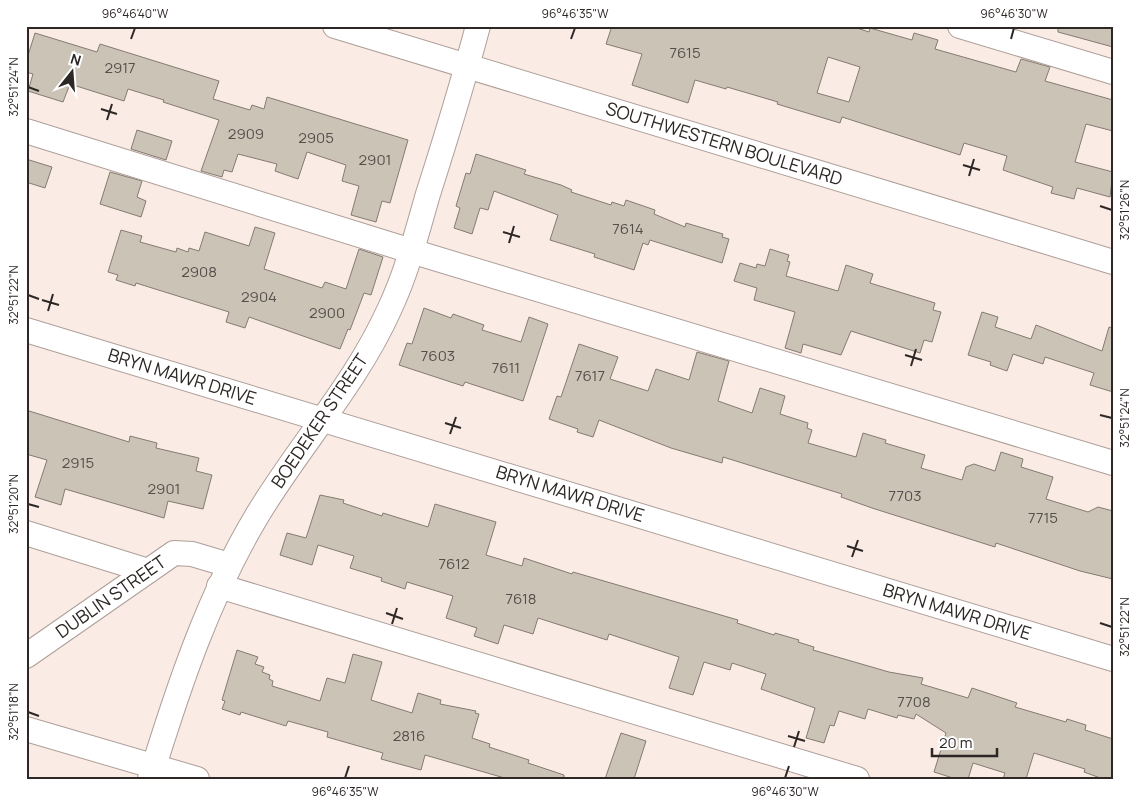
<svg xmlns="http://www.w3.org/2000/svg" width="1139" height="805" viewBox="0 0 1139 805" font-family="Manrope,sans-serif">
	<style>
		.building { fill: #ccc3b7; stroke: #847b71; fill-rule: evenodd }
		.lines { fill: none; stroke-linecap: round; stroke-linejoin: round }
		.minor-casing { stroke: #ae9f9a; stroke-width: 26 }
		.minor { stroke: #fff; stroke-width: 24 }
		.ticks { fill: none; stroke: #2d2725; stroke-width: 2 }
		.labels { text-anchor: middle; stroke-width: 4; stroke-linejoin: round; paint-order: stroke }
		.number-label { font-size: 15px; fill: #554e4a }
		.street-label { font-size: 18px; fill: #2d2725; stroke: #fff }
		.neatline { fill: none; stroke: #2d2725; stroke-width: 2 }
		.ticks-label { font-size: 12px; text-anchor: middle; fill: #2d2725 }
	</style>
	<rect width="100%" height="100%" fill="#fbebe5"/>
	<g class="building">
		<path d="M612,26H851L869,32L870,28L912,40L914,33L938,40L935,49L1016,72L1021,59L1050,67L1045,81L1113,100V131L1086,124L1075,162L1113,172L1110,197L1077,188L1074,199L1051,193L1053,187L1003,170L1007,156L964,143L960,155L842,117L840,123L777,104L778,102L727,87L726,89L695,80L688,103L632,85L642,54L606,44ZM828,57L860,67L849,102L817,93Z"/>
		<path d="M1058,26H1113V47L1058,32Z"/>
		<path d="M35,33L97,52L100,44L219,81L213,99L250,110L252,105L264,109L267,97L408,140L390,203L382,201L376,222L351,215L359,186L342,181L346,165L307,152L298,179L275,171L277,164L238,154L232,172L224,170L222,177L201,171L219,120L163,102L164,100L128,89L124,101L70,84L63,102L28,91L33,74L26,72V62Z"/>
		<path d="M137,130L172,141L166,160L131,149Z"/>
		<path d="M476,154L526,170L524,174L561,185L572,190L571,192L611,205L612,202L624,206L626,200L655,210L654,214L685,227L686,223L723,234L722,237L729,239L722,263L650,240L648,245L643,243L634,270L594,257L595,254L550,240L558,215L494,191L488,210L480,208L472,234L454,228L460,208L456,206L466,173L470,174Z"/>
		<path d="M26,159L52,167L45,188L26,182Z"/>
		<path d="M110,172L142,181L137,197L146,201L141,217L100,204Z"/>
		<path d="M255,227L275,233L264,269L322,288L325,282L346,289L359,249L383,257L371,295L364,293L350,330L348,329L340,349L249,317L245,328L226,322L229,312L136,283L135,286L116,280L118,275L108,272L121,230L142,236L140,242L176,252L177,248L188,252L189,248L199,251L205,232L249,246Z"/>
		<path d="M770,249L789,255L787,261L790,262L786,276L838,291L846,265L873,274L870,283L935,303L933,310L941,312L932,342L924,340L920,353L851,331L841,355L803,344L801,353L785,348L795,312L754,300L757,288L734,281L740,263L756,268L757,264L765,266Z"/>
		<path d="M424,308L451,318L453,314L484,325L482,330L521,342L529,317L548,324L523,401L465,382L463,386L399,365L407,343L412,344Z"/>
		<path d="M982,312L998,317L995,327L1031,339L1036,325L1102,351L1109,327L1113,328V392L1090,385L1094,373L1045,357L1043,364L1013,354L1007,371L990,365L991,362L968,355Z"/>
		<path d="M579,344L618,357L610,379L648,391L656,369L689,380L697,352L729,361L718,401L752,413L760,388L785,396L780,414L808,423L807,428L812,430L808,443L856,457L863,433L886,440L885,443L925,455L921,468L962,480L966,467L974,464L995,471L1001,452L1023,459L1021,467L1053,477L1046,499L1088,512L1098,507L1113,511V579L1080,571L996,543L995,547L872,508L841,497L842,494L723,457L722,463L671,448L599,420L593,437L577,432L578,429L549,419L557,396L561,397Z"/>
		<path d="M26,410L129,442L130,436L157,443L156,448L199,458L196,471L212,475L203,509L168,501L164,518L65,489L61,505L35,497L47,460L26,454Z"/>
		<path d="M320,495L344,500L343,503L382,516L383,513L428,527L435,504L496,522L486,555L522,566L524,558L572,574L573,572L738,620L737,623L774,635L775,633L799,640L798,642L814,647L813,650L889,672L923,678L921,684L968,698L972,688L1017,703L1015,707L1066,722L1067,719L1086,725L1085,730L1113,739V779H1103L1084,772L1085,769L1034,753L1026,779H1003L1005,773L973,763L968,779H956L934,772L946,733L916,714L914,719L898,715L897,718L868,709L865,719L839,711L834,726L830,725L824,743L806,738L815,708L761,689L766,674L732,663L730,670L704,662L693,695L669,688L679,657L609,634L607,640L538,618L533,634L504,625L498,644L474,636L477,628L446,618L453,596L407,582L405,589L381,581L382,578L350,568L354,556L318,545L312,565L280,555L287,533L306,538Z"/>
		<path d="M237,650L258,657L255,664L264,667L262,672L270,675L269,679L273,681L272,686L320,701L327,678L345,683L353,654L382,662L371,700L412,713L418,693L441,700L440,704L476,711L475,713L479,714L472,738L490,744L489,747L529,760L528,763L564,775V779H508L425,755L421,770L381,759L383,753L327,737L328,732L288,721L286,726L241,712L240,715L222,709L225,701L222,700Z"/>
		<path d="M621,733L646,741L634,779H605Z"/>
	</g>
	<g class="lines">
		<g class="minor-casing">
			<g id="minor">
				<path d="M335,26L1113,262"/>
				<path d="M960,26L1113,72"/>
				<path d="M26,131L411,251L1113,463"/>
				<path d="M26,330L1113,659"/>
				<path d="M26,533L148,571"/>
				<path d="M219,586L857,779"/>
				<path d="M26,656L174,553L192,554L229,565"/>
				<path d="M26,729L197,779"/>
				<path d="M150,779C178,688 209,595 258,514C301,443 356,384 390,308C407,272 417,232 428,194C446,138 463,82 478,26"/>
			</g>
		</g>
		<use href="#minor" class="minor"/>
	</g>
	<path class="ticks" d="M131,39L135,28M571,39L575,28M1011,39L1014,28M28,87L39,91M101,109L117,114M107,120L112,104M963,165L980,170M969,176L974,159M1100,206L1112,210M503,232L520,237M509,243L514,226M28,295L39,299M42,300L59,305M48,311L53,294M905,355L922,360M911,366L916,349M1100,415L1112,418M445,423L461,428M450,434L456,417M28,504L39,507M847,546L863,551M852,557L858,540M386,613L403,619M1100,623L1112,627M392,624L397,608M28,712L39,716M788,736L805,741M794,747L799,731M345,778L349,766M785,778L789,766"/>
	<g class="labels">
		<g class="number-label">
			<text x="685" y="58">7615</text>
			<text x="120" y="73">2917</text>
			<text x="246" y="139">2909</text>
			<text x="316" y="143">2905</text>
			<text x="375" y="165">2901</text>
			<text x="628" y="234">7614</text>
			<text x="199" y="277">2908</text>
			<text x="259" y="302">2904</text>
			<text x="327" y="318">2900</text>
			<text x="438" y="361">7603</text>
			<text x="506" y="373">7611</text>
			<text x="590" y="381">7617</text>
			<text x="78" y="468">2915</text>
			<text x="164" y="494">2901</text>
			<text x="905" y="501">7703</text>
			<text x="1043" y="523">7715</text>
			<text x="454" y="569">7612</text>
			<text x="521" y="604">7618</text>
			<text x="914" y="707">7708</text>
			<text x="409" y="741">2816</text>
		</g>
		<g class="street-label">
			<text transform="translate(724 144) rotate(17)" y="6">SOUTHWESTERN BOULEVARD</text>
			<text transform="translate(182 377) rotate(17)" y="6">BRYN MAWR DRIVE</text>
			<text transform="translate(320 421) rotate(-56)" y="6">BOEDEKER STREET</text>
			<text transform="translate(570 494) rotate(17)" y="6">BRYN MAWR DRIVE</text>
			<text transform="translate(111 597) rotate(-35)" y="6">DUBLIN STREET</text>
			<text transform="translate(957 612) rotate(17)" y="6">BRYN MAWR DRIVE</text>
		</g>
	</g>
	<rect width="1139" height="805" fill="none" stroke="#ffffff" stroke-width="55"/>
	<g transform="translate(72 72) rotate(17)" stroke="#ffffff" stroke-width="4" paint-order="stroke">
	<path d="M0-4L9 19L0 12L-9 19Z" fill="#2d2725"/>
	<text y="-8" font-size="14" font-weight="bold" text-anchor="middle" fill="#2d2725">N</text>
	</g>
	<path d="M932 748v8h65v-8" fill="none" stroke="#2d2725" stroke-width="2.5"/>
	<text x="939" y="748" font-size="15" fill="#2d2725" stroke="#ffffff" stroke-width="4" paint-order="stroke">20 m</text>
	<rect x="28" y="28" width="1084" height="750" class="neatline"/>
	<g class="ticks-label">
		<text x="135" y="18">96°46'40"W</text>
		<text x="575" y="18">96°46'35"W</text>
		<text x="1014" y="18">96°46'30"W</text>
		<text transform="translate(14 87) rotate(-90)" y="4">32°51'24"N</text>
		<text transform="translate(1125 210) rotate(-90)" y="4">32°51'26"N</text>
		<text transform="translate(14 295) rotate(-90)" y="4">32°51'22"N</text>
		<text transform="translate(1125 418) rotate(-90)" y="4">32°51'24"N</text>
		<text transform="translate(14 504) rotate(-90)" y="4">32°51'20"N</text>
		<text transform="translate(1125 627) rotate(-90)" y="4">32°51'22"N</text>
		<text transform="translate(14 712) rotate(-90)" y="4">32°51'18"N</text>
		<text x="345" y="796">96°46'35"W</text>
		<text x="785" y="796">96°46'30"W</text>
	</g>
</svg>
